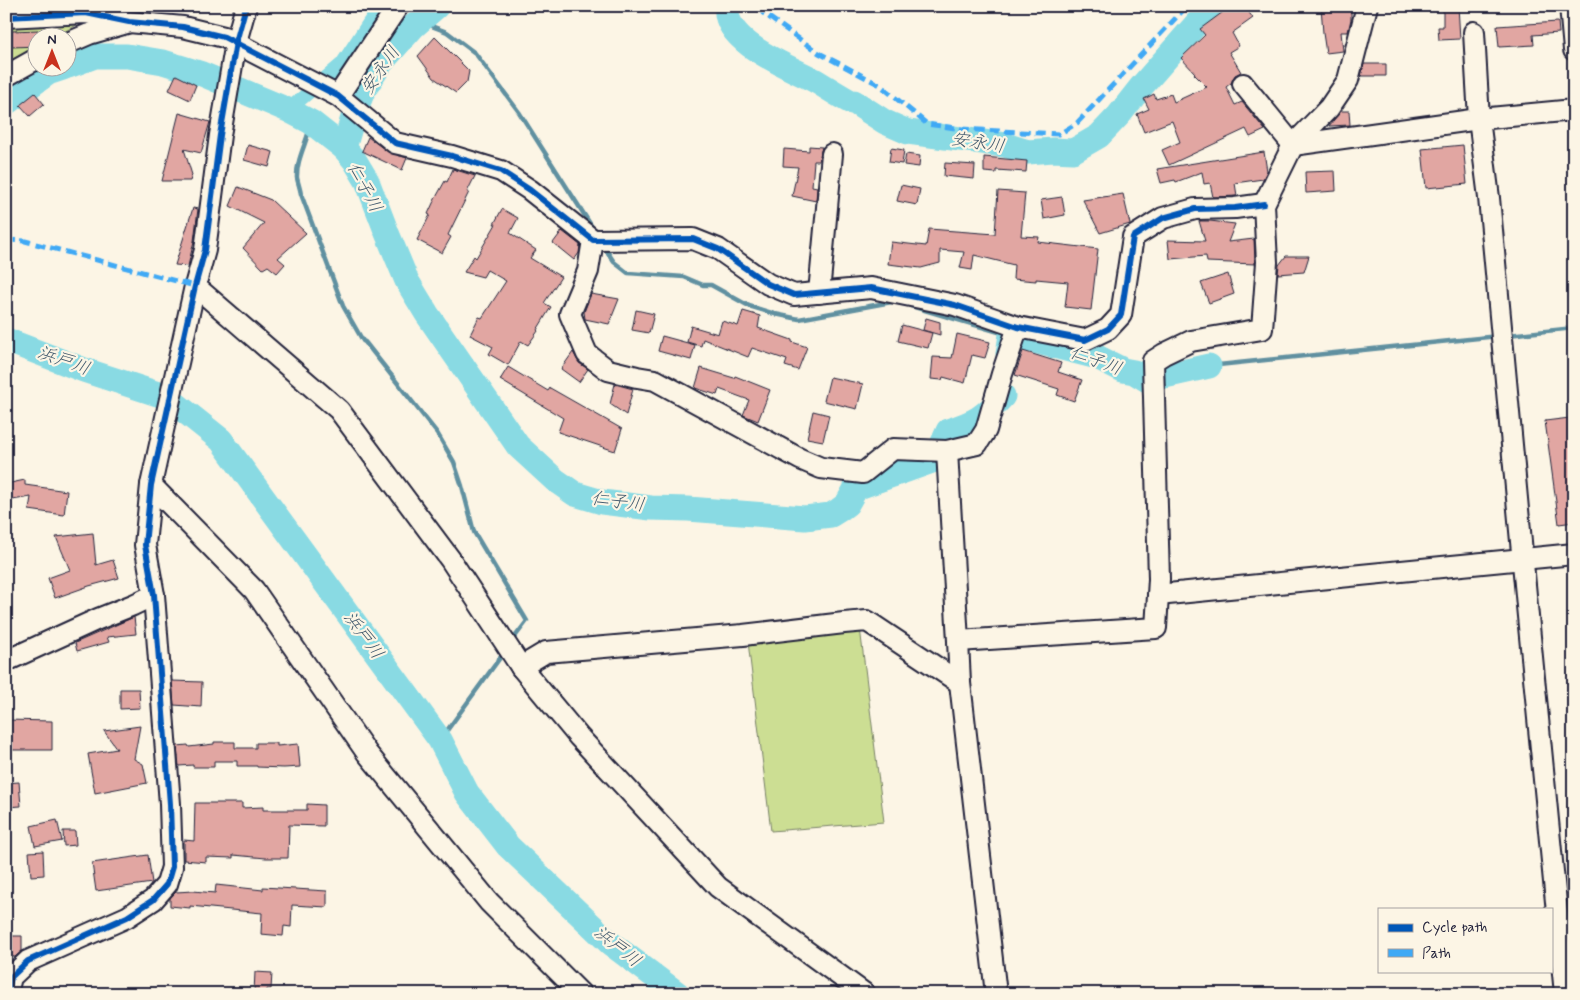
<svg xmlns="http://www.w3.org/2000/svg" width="1580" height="1000" viewBox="0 0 1580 1000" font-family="Mynerve,'Klee One',sans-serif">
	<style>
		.green { fill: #ccde93; stroke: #778067 }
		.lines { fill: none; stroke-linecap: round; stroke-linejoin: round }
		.stream { stroke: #6090a0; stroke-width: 4.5 }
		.canal { stroke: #89dae3; stroke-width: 14 }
		.river { stroke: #89dae3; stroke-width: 25 }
		.building { fill: #e1a6a2; stroke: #22223b }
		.minor-casing { stroke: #22223b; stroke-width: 24 }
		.minor { stroke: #fcf5e5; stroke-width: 20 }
		.quiet { stroke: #3fa9f5; stroke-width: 5; stroke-dasharray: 10 5; stroke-linecap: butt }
		.cycleway-casing { stroke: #fcf5e5; stroke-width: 9 }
		.cycleway { stroke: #0057b8; stroke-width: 6 }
		.labels { text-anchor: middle; stroke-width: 4.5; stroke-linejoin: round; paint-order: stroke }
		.water-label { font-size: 18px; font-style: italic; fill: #41596d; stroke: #fcf5e5 }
	</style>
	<rect width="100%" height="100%" fill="#fcf5e5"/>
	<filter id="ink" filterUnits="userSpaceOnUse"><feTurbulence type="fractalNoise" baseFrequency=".02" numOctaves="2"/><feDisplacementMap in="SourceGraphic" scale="10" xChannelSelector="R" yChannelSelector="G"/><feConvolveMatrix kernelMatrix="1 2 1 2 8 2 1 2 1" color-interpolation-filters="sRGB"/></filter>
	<g filter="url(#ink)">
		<g class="green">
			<path d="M90,18L54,37L38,38L37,46L6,63V22Z"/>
			<path d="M860,628L884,822L771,831L748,642Z"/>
		</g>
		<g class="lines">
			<g class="stream">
				<path d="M424,18L434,27L447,32L475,53L519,112L594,230"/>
				<path d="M311,122C308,141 296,159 297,178C298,183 300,188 301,194L343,306L363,341L365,342L437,433L454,462L462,486L474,532L527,621L511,642"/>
				<path d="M603,245L614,262L628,273L684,277L703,285H711L749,306L775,314L799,319L897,301"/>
				<path d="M911,306L1009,335"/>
				<path d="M1508,335L1574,328"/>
				<path d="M1209,366L1498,336"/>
				<path d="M440,740L505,651"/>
			</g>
			<path class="canal" d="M288,110L342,64L380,6"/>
			<g class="river">
				<path d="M727,6C722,42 788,66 814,80C826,87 838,95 851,102H854L885,122L908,132L1005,145L1028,152L1053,150L1073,151L1099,136L1119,115L1141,87L1212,6"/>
				<path d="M68,66L95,56H127L163,62L202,74L288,110L311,122L344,148L355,161L367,181L387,233L407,281L427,314L518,446L555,480L575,494L602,502L651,508L688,509L805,518L831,515L839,510L847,504L856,488L935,460L948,431C976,422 983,418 1003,396"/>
				<path d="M6,103L48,73L63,68"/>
				<path d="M344,148L354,114L363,91L381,63L414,26L437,6"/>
				<path d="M6,340L84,370L167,397L221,440L440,740L467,793L508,846L610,943L678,994"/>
				<path d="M1008,354L1011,335L1097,357L1123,370L1134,372L1149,381L1160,377L1209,366"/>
			</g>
		</g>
		<g class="building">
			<path d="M1218,6H1244L1253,18L1232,33L1239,46L1229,52L1241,72L1235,75L1231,83L1226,87L1235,105L1242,102L1265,130L1250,137L1246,129L1169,165L1162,150L1180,142L1172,121L1144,132L1137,114L1149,109L1144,99L1154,94L1156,99L1171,94L1174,102L1207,87L1194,74L1195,73L1181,58L1205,35L1200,29L1223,12Z"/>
			<path d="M1321,6H1351V19L1348,32H1341L1343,51L1326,53L1323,33Z"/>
			<path d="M1443,6H1458L1460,39L1439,40L1438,27H1443Z"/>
			<path d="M1558,22L1559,33L1533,35L1534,45L1499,47L1497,26Z"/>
			<path d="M38,30V46L12,47V31Z"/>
			<path d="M435,37L469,71L467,82L456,93L434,78L418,56Z"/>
			<path d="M1364,64H1386V76H1361Z"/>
			<path d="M176,75L196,85L190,100L169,90Z"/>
			<path d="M35,93L44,104L30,116L20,105Z"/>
			<path d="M1341,111H1349L1350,125L1329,126Z"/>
			<path d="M179,113L210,122L201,153L184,149L192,175L190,181H162Z"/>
			<path d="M368,137L388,152L407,158L402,170L362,151Z"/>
			<path d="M248,145L273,152L269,167L244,160Z"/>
			<path d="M1463,145L1467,184L1426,188L1422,149Z"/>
			<path d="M809,146L822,147L819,161H814L812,186L817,187L816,201L792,196L798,167L783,166L784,149L809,151Z"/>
			<path d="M891,148L904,150L902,164L889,162Z"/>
			<path d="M1264,152L1267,171L1263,179L1235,183L1237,196L1213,197L1210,183L1204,184L1202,172L1176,182L1175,180L1161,183L1157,169Z"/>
			<path d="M906,154L920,156L919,167L904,165Z"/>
			<path d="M984,157L1027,161L1026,172L996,170V173L984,172Z"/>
			<path d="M945,163L975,165L974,179L944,176Z"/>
			<path d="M453,169L475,176L467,192H469L448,235L451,237L442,253L417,240L430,215L428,214L434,201L445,181L447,182Z"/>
			<path d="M1335,171L1336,191L1306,193L1305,172Z"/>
			<path d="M901,185L920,189L917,205L897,201Z"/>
			<path d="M238,187L271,200L306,233L278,258L285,264L277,273L268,266L263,269L243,248L264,223L230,206Z"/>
			<path d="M998,191L1025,193L1021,236L1039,237L1038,242L1098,249L1091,310L1065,307L1068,282L1036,279V281L1013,279L1014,265L974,255L972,270L960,268L964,252L940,250V263L921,268L888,264L891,242L926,246L929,229L995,234Z"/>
			<path d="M1123,194L1130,224L1100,233L1083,200Z"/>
			<path d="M1062,197L1065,215L1044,219L1041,200Z"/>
			<path d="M193,208L198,209L194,241L188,266L175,265Z"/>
			<path d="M502,209L518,218L510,233L536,250L530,258L561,277L544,303L551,307L537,330L538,331L528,345L521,341L508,365L489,354L493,347L470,335L479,317L482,318L506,281L487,270L483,277L464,272L474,256L476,258L496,224H494Z"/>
			<path d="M1199,221H1210L1235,224L1228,242L1254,239L1255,264L1207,262L1206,256L1170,259L1168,240L1205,241Z"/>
			<path d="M562,231L580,245L579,253L574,260L553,243Z"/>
			<path d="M1286,256H1309L1304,272L1278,274L1279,265Z"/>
			<path d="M1228,274L1234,294L1209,303L1201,283Z"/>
			<path d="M591,294L619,299L609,324L585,319L584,312Z"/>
			<path d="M636,310L654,314L649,333L632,330Z"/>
			<path d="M743,311L760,316L758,328L792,340V342L807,347L798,370L785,366L787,360L752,348L748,357L703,339L701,346L687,342L691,326L718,334L722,321L738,326Z"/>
			<path d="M926,318L940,322V335L923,330Z"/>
			<path d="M902,325L932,333L928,348L898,341Z"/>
			<path d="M957,334L990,342L985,358L972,355L965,383L943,377L942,380L931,379L933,357L952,358Z"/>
			<path d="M662,336L695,345L691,360L658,351Z"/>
			<path d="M1023,351L1061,363L1058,372L1082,380L1074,401L1057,395L1059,389L1015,375Z"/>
			<path d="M573,352L579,363L588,369L579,382L561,369Z"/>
			<path d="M508,367L548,391L550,388L622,429L615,451L558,432L563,418L500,380Z"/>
			<path d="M701,368L734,378L735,376L770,390L758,421L743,415L749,400L719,389L717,395L695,388Z"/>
			<path d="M830,377L863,384L857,409L824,401Z"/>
			<path d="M615,384L633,389L626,415L610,404Z"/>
			<path d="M813,411L829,415L823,441L807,438Z"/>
			<path d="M1570,418L1574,448V522L1559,524L1545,421Z"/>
			<path d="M25,480V485L67,491L64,515L29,510L31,497L6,501V484Z"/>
			<path d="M93,533L96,565L113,560L119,578L89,586L55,598L48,578L70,570L56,537Z"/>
			<path d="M134,617L136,634L107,637L109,642L77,651L75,643Z"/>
			<path d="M172,681L202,682L201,707L174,705Z"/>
			<path d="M120,689H139L140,708L120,709Z"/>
			<path d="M6,720L52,721V750H6Z"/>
			<path d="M140,726L134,759L143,764L147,783L95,793L88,754L117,749L104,731Z"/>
			<path d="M214,742H235V748H256V743H277V746L298,744L300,767L284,768L257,767V766H237V761H214V767H193V765L179,766L177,746L188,745L189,747L214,744Z"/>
			<path d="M19,782L21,806L6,807V783Z"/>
			<path d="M195,803H242V808L263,807V810H307V804L324,805V826L289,825L288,858H266L233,855V858L206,857V862L184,860V840L194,841Z"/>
			<path d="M57,820L62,841L35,846L31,826Z"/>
			<path d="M63,831H75L76,845L64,846Z"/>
			<path d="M43,851L44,875L31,876L29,852Z"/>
			<path d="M148,855L152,883L96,891L92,863Z"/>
			<path d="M216,885L263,890V887L327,891V907L292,905L291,927L284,926L283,936L261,934L262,913L190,906V908L170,906V898L176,892L193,891L215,893Z"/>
			<path d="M6,936H22V951L15,957L6,956Z"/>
			<path d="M255,972L272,973L271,989H267V993L254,992Z"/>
		</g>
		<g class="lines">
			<g class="minor-casing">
				<g id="minor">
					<path d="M1570,6L1574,50"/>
					<path d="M6,17L86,13L129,22L183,27L224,37L338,96L395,143L452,156L501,171L530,190L593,240L693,239L718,249L768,284L794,295L871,288L955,305L1018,327L1085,340L1108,329L1121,315L1133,237L1163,218L1195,209L1235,208L1264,204"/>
					<path d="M1474,32L1479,119L1489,198L1527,606L1565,994"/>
					<path d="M68,43L89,34L127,23"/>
					<path d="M6,76L38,58"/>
					<path d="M1243,84L1293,145"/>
					<path d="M338,96L398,6"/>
					<path d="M1293,145L1479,119L1574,110"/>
					<path d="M593,240L588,271L570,314L587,354L608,370L637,377L655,380L800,459L821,468L863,473L893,449L947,451L977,444L986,430L1002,374L1018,327"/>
					<path d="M195,286L339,410L450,559L521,667L579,737L718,887L865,994"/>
					<path d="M819,293L832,154"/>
					<path d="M947,451L958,641L960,683L996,994"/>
					<path d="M151,485L254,590L367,753L489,902L581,994"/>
					<path d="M1158,595L1574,554"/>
					<path d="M958,641L1156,628L1159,579L1153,361L1164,354L1191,341L1262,329L1267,262L1264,204L1293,145L1329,108L1348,80L1367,6"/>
					<path d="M6,661L98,619L133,605L154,595"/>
					<path d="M521,667L546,652L743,635L844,623L867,621L960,683"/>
					<path d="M7,994L11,977L28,961L127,917L153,900L167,884L172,867L170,804L154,595L145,545L151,485L195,286L205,250L220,135L236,42L246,6"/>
				</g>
			</g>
			<use href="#minor" class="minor"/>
			<g class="quiet">
				<path d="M759,6L763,13L819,53L880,85L927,124L962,129L1059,134L1077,123L1187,6"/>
				<path d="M6,240L25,241L195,286"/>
			</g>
			<g class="cycleway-casing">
				<g id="cycleway">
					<path d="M6,17L86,13L129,22L183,27L224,37L338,96L395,143L452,156L501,171L530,190L593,240L693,239L718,249L768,284L794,295L871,288L955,305L1018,327L1085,340L1108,329L1121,315L1133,237L1163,218L1195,209L1235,208L1264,204"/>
					<path d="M7,994L11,977L28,961L127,917L153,900L167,884L172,867L170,804L154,595L145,545L151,485L195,286L205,250L220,135L236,42L246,6"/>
				</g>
			</g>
			<use href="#cycleway" class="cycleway"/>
		</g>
	</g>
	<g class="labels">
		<g class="water-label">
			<text transform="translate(380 70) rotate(-55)" y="6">安永川</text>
			<text transform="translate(978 142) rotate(9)" y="6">安永川</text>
			<text transform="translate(365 187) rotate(62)" y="6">仁子川</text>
			<text transform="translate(64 360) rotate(20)" y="6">浜戸川</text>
			<text transform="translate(1096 360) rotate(20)" y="6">仁子川</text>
			<text transform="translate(618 501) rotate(8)" y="6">仁子川</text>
			<text transform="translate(364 635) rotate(54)" y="6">浜戸川</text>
			<text transform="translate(618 946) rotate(39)" y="6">浜戸川</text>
		</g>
	</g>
	<rect width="1580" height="1000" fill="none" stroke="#fcf5e5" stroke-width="25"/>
	<rect x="12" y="12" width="1555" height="975" fill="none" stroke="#22223b" stroke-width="2" filter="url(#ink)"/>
	<rect x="1378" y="908" width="175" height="65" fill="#fcf5e5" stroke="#a5a1a1"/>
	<rect x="1388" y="924" width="25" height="8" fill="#0057b8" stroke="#a5a1a1"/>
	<text x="1422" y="932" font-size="15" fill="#22223b">Cycle path</text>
	<rect x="1388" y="949" width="25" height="8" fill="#3fa9f5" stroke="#a5a1a1"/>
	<text x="1422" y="958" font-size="15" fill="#22223b">Path</text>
	<g transform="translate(52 52)"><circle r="24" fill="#fcf5e5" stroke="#a5a1a1"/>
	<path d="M0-4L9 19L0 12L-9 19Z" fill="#c8321e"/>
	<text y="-8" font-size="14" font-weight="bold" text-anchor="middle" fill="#22223b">N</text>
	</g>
</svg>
